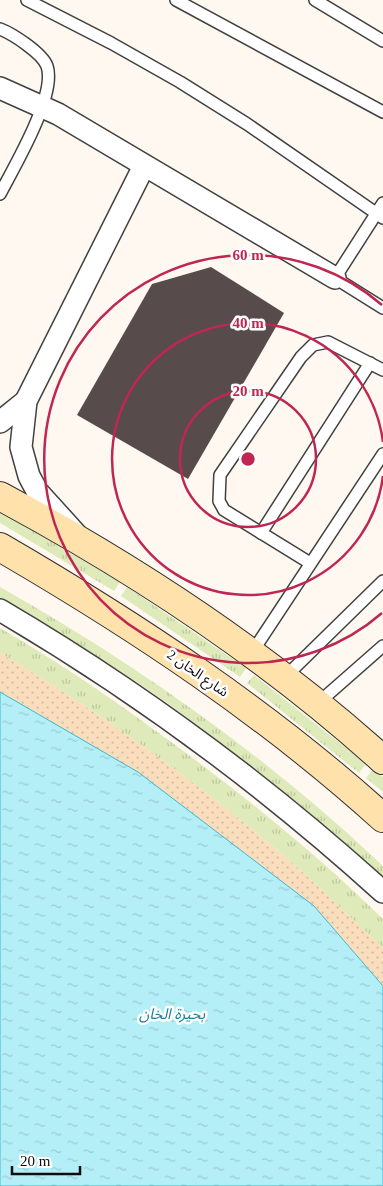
<svg xmlns="http://www.w3.org/2000/svg" width="383" height="1186" viewBox="0 0 383 1186" font-family="'Times New Roman','Noto Sans Arabic',serif">
	<style>
		.grass { fill: url(#grass-tufts) }
		.sand { fill: url(#sand-dots) }
		.water { fill: url(#water-ripples); stroke: #3bb7cd }
		.building { fill: #574c4b }
		.lines { fill: none; stroke-linecap: round; stroke-linejoin: round }
		.lane-casing { stroke: #414141; stroke-width: 14 }
		.street-casing { stroke: #414141; stroke-width: 24 }
		.secondary-casing { stroke: #303030; stroke-width: 30 }
		.lane { stroke: #fff; stroke-width: 11 }
		.street { stroke: #fff; stroke-width: 21 }
		.secondary { stroke: #ffe1ab; stroke-width: 28 }
		.ring { fill: none; stroke: #bf2652; stroke-width: 2.5 }
		.labels { text-anchor: middle; stroke-width: 5; stroke-linejoin: round; paint-order: stroke }
		.street-label { font-size: 14px; fill: #0e0e0e; stroke: #fff }
		.water-label { font-size: 15px; font-style: italic; fill: #17809a; stroke: #fff }
		.centre { fill: #bf2652; stroke: #fff; stroke-width: 2.5 }
		.ring-label { font-size: 15px; text-anchor: middle; font-weight: bold; fill: #bf2652; stroke: #fff; stroke-width: 5; stroke-linejoin: round; paint-order: stroke }
	</style>
	<defs>
		<pattern id="grass-tufts" width="24" height="20" patternUnits="userSpaceOnUse" patternTransform="scale(1.25)"><rect width="24" height="20" fill="#deeab9"/><path d="M3 7l-1-3M5 7V3M7 7l1-3M15 17l-1-3M17 17v-4M19 17l1-3" fill="none" stroke="#bdc89e"/></pattern>
		<pattern id="sand-dots" width="8" height="8" patternUnits="userSpaceOnUse" patternTransform="scale(1.25)"><rect width="8" height="8" fill="#faddbc"/><path d="M2 2h.1M6 6h.1" fill="none" stroke="#d5bca0" stroke-width="1.8" stroke-linecap="round"/></pattern>
		<pattern id="water-ripples" width="26" height="14" patternUnits="userSpaceOnUse" patternTransform="scale(1.25)"><rect width="26" height="14" fill="#b4eef6"/><path d="M2 4q2-2 4 0t4 0M15 11q2-2 4 0t4 0" fill="none" stroke="#9acbd2"/></pattern>
	</defs>
	<rect width="100%" height="100%" fill="#fff8f0"/>
	<g class="grass">
		<path d="M0,511L120,582L114,591L0,523Z"/>
		<path d="M0,587C137,664 269,758 383,866V881C314,820 245,759 170,705C116,666 58,632 0,599Z"/>
		<path d="M127,587L246,668L240,677L121,596Z"/>
		<path d="M0,628C69,668 134,714 198,762C263,811 325,862 383,919V948C352,919 321,888 289,860C199,784 102,713 0,653Z"/>
		<path d="M254,675L366,764L359,773L247,683Z"/>
		<path d="M373,769L383,777V792L366,778Z"/>
	</g>
	<path class="sand" d="M0,653C102,713 199,784 289,860C321,888 352,919 383,948V986L314,906L138,772L0,692Z"/>
	<path class="water" d="M0,692L138,772L314,906L383,986V1186H0Z"/>
	<path class="building" d="M211,267L284,313L188,479L77,415L152,284Z"/>
	<g class="lines">
		<g class="lane-casing">
			<g id="lane">
				<path d="M27,0L111,43L180,82L247,124L383,218"/>
				<path d="M176,0L383,112"/>
				<path d="M315,0L383,41"/>
				<path d="M0,29C13,34 42,53 47,66C57,95 14,167 0,194"/>
				<path d="M383,203L335,278L383,308"/>
				<path d="M261,533L370,363"/>
				<path d="M310,563L224,510L219,501L220,475L301,357L313,345L328,342L383,370"/>
				<path d="M251,654L383,454"/>
				<path d="M284,678L383,581"/>
				<path d="M317,704L383,646"/>
			</g>
		</g>
		<g class="street-casing">
			<g id="street">
				<path d="M0,88L58,114L335,278"/>
				<path d="M0,422L26,401"/>
				<path d="M76,534L37,491L29,476L21,447L26,401L144,166"/>
				<path d="M0,610C138,691 265,785 383,892"/>
			</g>
		</g>
		<g class="secondary-casing">
			<g id="secondary">
				<path d="M0,496C136,569 268,656 383,760"/>
				<path d="M0,547C136,626 267,713 383,818"/>
			</g>
		</g>
		<use href="#lane" class="lane"/>
		<use href="#street" class="street"/>
		<use href="#secondary" class="secondary"/>
	</g>
	<g class="ring">
		<circle cx="248" cy="459" r="68"/>
		<path d="M383 476A136 136 0 1 1 383 442"/>
		<path d="M382 613A204 204 0 1 1 382 305"/>
	</g>
	<g class="labels">
		<g class="street-label">
			<text transform="translate(198 673) rotate(35)" y="5">شارع الخان 2</text>
		</g>
		<g class="water-label">
			<text x="172" y="1019">بحيرة الخان</text>
		</g>
	</g>
	<circle cx="248" cy="459" r="8" class="centre"/>
	<g class="ring-label">
		<text x="248" y="260">60 m</text>
		<text x="248" y="328">40 m</text>
		<text x="248" y="396">20 m</text>
	</g>
	<path d="M12 1166v8h68v-8" fill="none" stroke="#0e0e0e" stroke-width="2.5"/>
	<text x="20" y="1166" font-size="15" fill="#0e0e0e" stroke="#ffffff" stroke-width="4" paint-order="stroke">20 m</text>
</svg>
